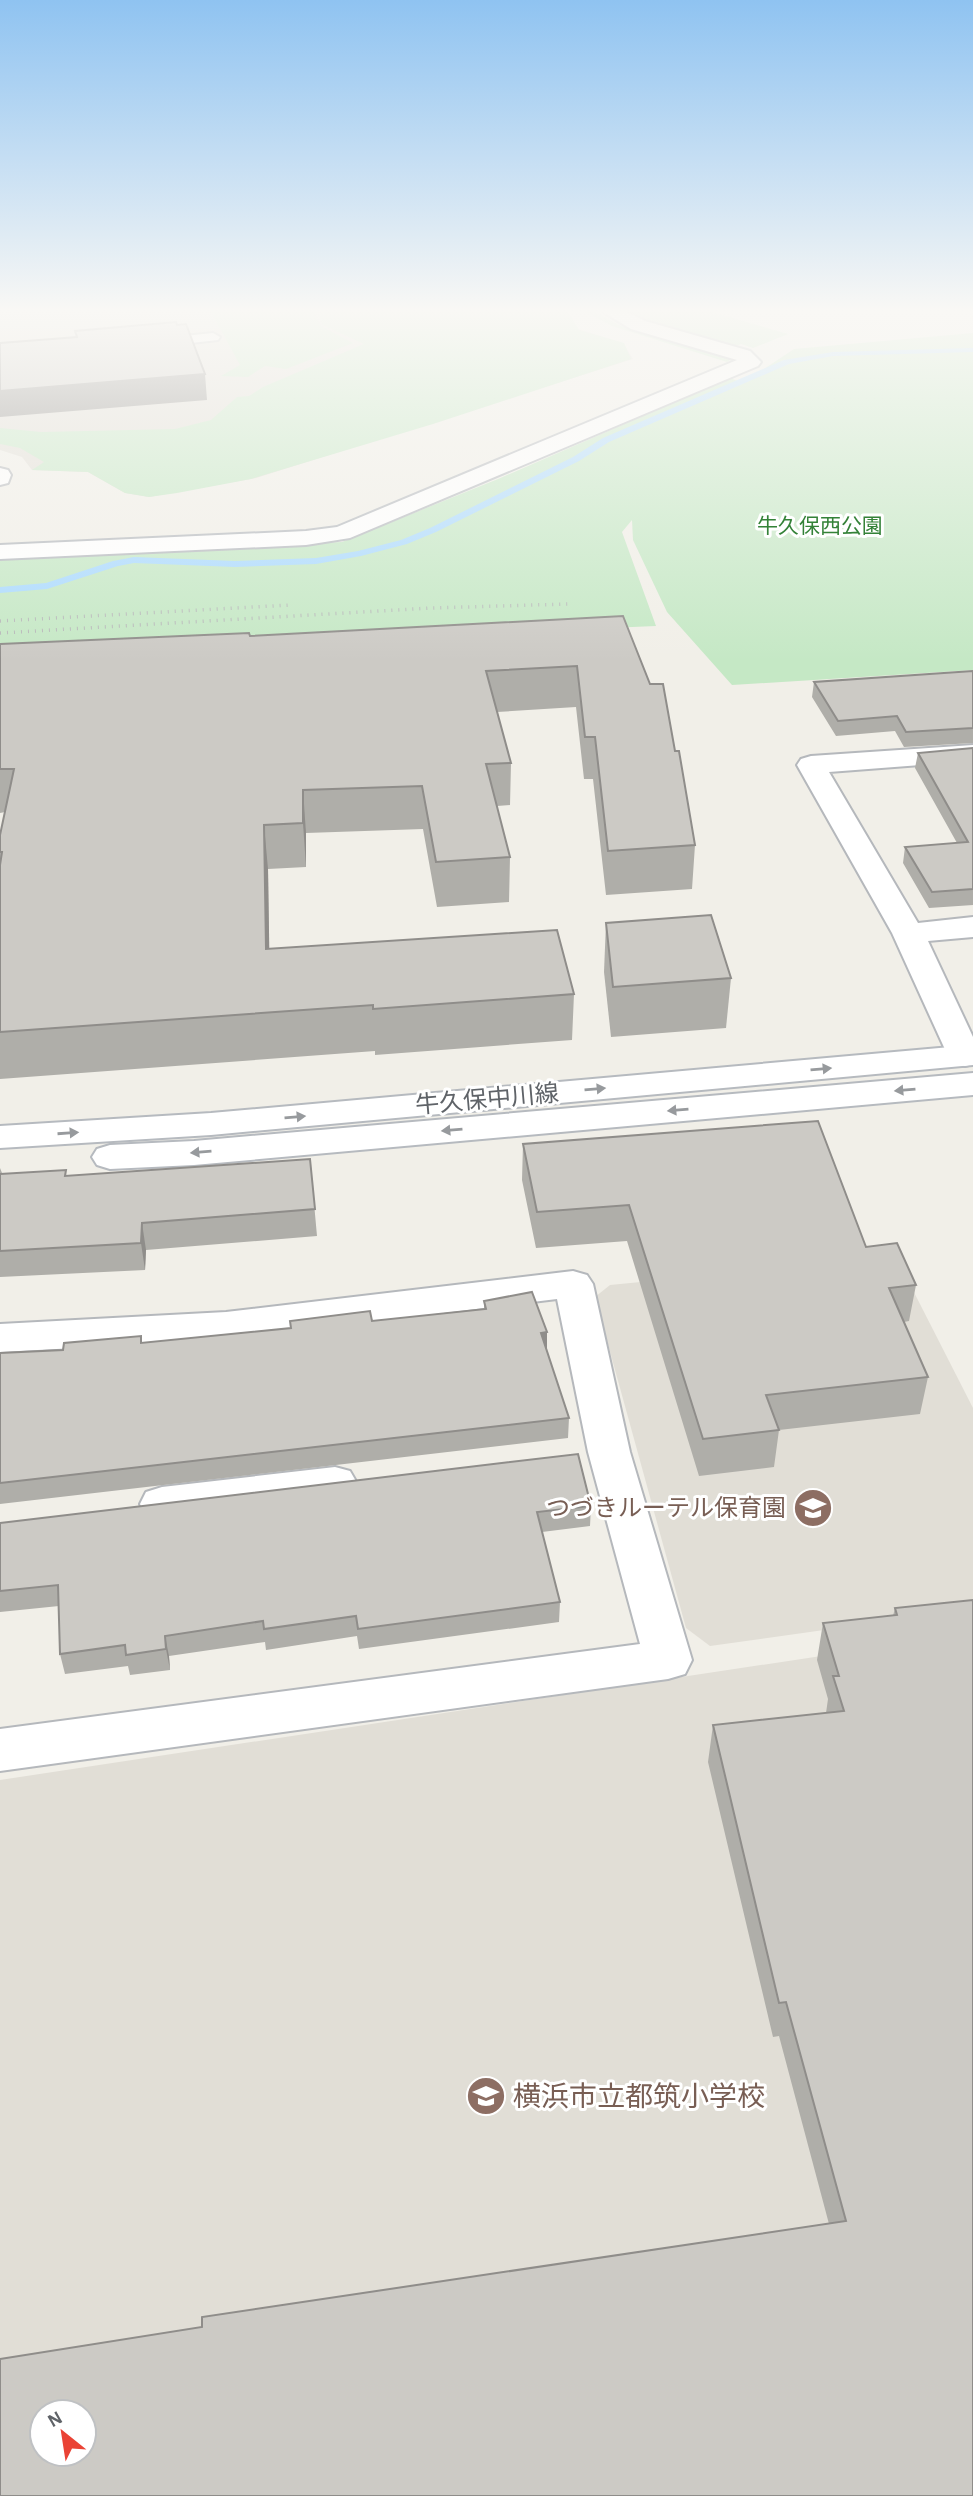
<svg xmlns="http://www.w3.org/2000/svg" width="973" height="2496" viewBox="0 0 973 2496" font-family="'Alegreya Sans','Noto Sans JP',sans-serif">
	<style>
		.education { fill: #e1ded6; fill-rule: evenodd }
		.green { fill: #c5e8c5 }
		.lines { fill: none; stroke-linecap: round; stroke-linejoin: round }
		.stream { fill: #aadaff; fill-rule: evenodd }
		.lane-casing { stroke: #b5b8bc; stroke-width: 4 }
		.street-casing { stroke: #b5b8bc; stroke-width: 4 }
		.secondary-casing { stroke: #b6babf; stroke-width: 4 }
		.lane { fill: #fff; fill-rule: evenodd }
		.street { fill: #fff; fill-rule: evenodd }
		.secondary { fill: #fff; fill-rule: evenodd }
		.rail { stroke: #b6b7b8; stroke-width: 3.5; stroke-dasharray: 1 6; stroke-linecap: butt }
		.wall { fill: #afaea9 }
		.shaded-wall { fill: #8f8d8a }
		.building { fill: #cccac5; stroke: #8f8d8a; stroke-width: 2; fill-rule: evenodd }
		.oneway { fill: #979a9d }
		.labels { text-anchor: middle; stroke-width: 6; stroke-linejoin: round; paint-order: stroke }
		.far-park-label { font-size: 21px; fill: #348238; stroke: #fff }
		.street-label { font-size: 24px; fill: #5f6368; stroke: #fff }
		.education-label { font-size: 24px; fill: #785e54; stroke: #fff; text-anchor: end }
		.near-education-label { font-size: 28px; fill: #785e54; stroke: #fff; text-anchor: start }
	</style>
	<rect width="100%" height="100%" fill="#f1efe8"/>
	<g class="education">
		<path d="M0,312H568L578,329L623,343L633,359L256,478L149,497L125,493L88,472L32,470L22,457L0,450Z"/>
		<path d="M896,1257L973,1408V1609L710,1646L686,1628L595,1297L610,1285Z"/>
		<path d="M973,1633V2496H0V1780ZM42,2412H84V2454H42Z"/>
	</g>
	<g class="green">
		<path d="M211,312H318L315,315L321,326L353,343L286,369L265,366L248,377L221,376L240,365Z"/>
		<path d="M324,312H568L579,330L624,343L631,359L433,424L251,479L177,493L149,497L125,493L88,472L32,470L44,462L20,448L0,444V428L41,432L175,429L211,420L237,397L249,396L263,387L364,344L323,325L318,315Z"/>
		<path d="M586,312H595L619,325L732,359L727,362L612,326Z"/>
		<path d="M629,312H712L788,334L753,348L741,344L735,346L642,319Z"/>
		<path d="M973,333V670L732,685L667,612L633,540L632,520L622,532L656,626L0,654V557L342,542L498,479L730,378L743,383L794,349Z"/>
	</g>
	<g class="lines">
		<path class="stream" d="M973,348V352L833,356L789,364L609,442L579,461L436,532L407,544L361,556L316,564L235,567L134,563L118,566L47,589L0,593V587L46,583L113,561L134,557L235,561L316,558L358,551L401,540L430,528L573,457L603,438L784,360L833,352Z"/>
		<g class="lane-casing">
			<path id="lane" d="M213,333L220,337L218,340L155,347L148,343L155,339Z"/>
		</g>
		<g class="street-casing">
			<g id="street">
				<path d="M0,468L8,470L11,475L8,483L0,485Z"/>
				<path d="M973,745V761L829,772L918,923L973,917V937L928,941L973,1037V1064L965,1066L953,1063L948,1056L892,933L797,765L801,759L811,756Z"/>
				<path d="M573,1271L587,1275L593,1284L630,1452L692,1660L685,1674L668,1679L0,1771V1729L640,1644L588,1452L557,1299L226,1340L0,1352V1324L226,1312Z"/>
				<path d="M335,1467L350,1471L357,1483L350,1495L335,1499L162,1521L146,1516L140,1504L146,1492L162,1487Z"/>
			</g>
		</g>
		<g class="secondary-casing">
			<g id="secondary">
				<path d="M603,312H627L645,321L750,351L761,362L758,366L350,538L306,545L0,559V545L306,531L337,527L737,360L631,329Z"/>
				<path d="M973,1045V1065L211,1135L0,1148V1126L211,1113Z"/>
				<path d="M973,1073V1095L194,1165L110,1169L97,1165L92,1157L97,1149L110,1145L194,1141Z"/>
			</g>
		</g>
		<use href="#lane" class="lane"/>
		<use href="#street" class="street"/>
		<use href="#secondary" class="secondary"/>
		<g class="rail">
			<path d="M0,621L290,605"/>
			<path d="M0,633L431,608L568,604"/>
		</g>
	</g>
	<g class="wall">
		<path d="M623,616L675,751L695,845L692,889L606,895L593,779H584L576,707L497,712L511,763L510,805L497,806L510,857L509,902L437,907L423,829L306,833V867L268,869L269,949L574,994L572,1040L375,1055V1051L0,1079V835L5,812L0,813V644L250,636Z"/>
		<path d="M973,671V743L904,747L895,731L836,736L812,697L814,682Z"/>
		<path d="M973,748V905L929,908L903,863L905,847L957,843L915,768L918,753Z"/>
		<path d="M606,923L731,978L726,1028L611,1037L604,972Z"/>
		<path d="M523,1144L866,1247L916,1285L909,1321L904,1322L928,1377L920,1414L779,1430L774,1467L699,1476L627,1241L536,1248L522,1180Z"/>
		<path d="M310,1159L317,1236L146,1250L145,1270L0,1277V1168L2,1173L67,1176Z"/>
		<path d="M484,1301L547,1332V1351L569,1418L568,1438L0,1504V1353L63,1350L372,1321L484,1309Z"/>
		<path d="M591,1506L590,1526L542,1532L560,1602L559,1622L359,1649L357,1636L266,1650L265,1642L169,1656L170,1670L130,1675L128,1666L65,1674L60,1654L59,1606L0,1612V1523Z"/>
		<path d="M973,1600V2496L202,2327L829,2224L779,2036L773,2037L708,1762L713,1725L826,1713L828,1699L817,1660L823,1623L893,1616L895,1608Z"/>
	</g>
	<g class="shaded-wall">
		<path d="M205,374L207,400L0,417V391Z"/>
		<path d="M303,790L306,833V867L303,823Z"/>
		<path d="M264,825L268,869L270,994L266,949Z"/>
		<path d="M142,1223L146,1250L145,1270L141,1243Z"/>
		<path d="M547,1332V1353L541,1333Z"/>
		<path d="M165,1636L169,1656L170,1670L166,1649Z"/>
	</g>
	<g class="building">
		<path d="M176,322L177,325L186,324L205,374L0,391V343L77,337L75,331Z"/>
		<path d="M623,616L650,684H663L675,751H679L695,845L608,851L595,737H585L577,666L486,671L511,763L486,764L510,857L436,862L422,786L303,790V823L264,825L266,949L557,930L574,994L373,1009V1005L0,1032V865L2,852H0V835L14,769H0V644L249,633L250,636Z"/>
		<path d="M973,671V728L906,732L897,716L838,721L814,682Z"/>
		<path d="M973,748V889L932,892L905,847L968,842L918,753Z"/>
		<path d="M711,915L731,978L613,987L606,923Z"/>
		<path d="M818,1121L866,1247L897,1243L916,1285L889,1288L928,1377L766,1395L779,1430L703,1439L629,1205L537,1212L523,1144Z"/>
		<path d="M310,1159L315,1209L142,1223L141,1243L0,1251V1174L66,1170L65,1176Z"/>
		<path d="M532,1292L547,1332L541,1333L569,1418L0,1483V1353L63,1350L64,1343L141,1336V1343L291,1328L290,1321L370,1311L372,1321L486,1309L484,1301Z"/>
		<path d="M578,1454L591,1506L537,1512L560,1602L358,1629L356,1616L264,1629L263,1621L165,1636L166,1649L126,1655L125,1645L60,1654L58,1585L0,1591V1523Z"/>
		<path d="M973,1600V2496H0V2359L202,2327V2317L846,2221L786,2002L779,2003L713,1725L844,1711L833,1676H839L823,1623L897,1615L895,1608ZM42,2412H84V2454H42Z"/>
	</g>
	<defs><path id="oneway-solid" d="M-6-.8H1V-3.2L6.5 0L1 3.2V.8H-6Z" transform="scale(1.75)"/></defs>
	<g class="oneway">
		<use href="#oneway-solid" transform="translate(821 1069) rotate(-5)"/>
		<use href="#oneway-solid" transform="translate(595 1089) rotate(-5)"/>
		<use href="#oneway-solid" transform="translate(905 1090) rotate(175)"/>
		<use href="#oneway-solid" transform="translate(678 1110) rotate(175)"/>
		<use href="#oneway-solid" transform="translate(295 1117) rotate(-5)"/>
		<use href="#oneway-solid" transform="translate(452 1130) rotate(175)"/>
		<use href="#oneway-solid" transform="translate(68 1133) rotate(-4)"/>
		<use href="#oneway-solid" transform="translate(201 1152) rotate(175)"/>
	</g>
	<linearGradient id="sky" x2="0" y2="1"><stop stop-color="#8fc3f1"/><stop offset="0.47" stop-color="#f9f8f5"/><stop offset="1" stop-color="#f9f8f5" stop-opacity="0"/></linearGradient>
	<rect width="973" height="661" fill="url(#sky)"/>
	<defs>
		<g id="school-disc" transform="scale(2.0125)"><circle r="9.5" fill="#8d6e63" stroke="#fff"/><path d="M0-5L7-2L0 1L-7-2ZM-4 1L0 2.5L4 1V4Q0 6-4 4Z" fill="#fff"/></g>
	</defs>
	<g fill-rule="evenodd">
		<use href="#school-disc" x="813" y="1508"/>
		<use href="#school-disc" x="486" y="2096"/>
	</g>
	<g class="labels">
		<g class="far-park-label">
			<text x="820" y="533">牛久保西公園</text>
		</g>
		<g class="street-label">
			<text transform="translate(487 1099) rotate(-5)" y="8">牛久保中川線</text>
		</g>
		<g class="education-label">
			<text x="786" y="1516">つづきルーテル保育園</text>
		</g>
		<g class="near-education-label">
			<text x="513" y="2106">横浜市立都筑小学校</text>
		</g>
	</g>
	<g transform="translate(63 2433) rotate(330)"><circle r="33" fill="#ffffff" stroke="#bfc1c3" stroke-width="2"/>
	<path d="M0-5L12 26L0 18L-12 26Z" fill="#ea4335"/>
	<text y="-10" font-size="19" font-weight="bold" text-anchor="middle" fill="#5f6368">N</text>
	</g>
</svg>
